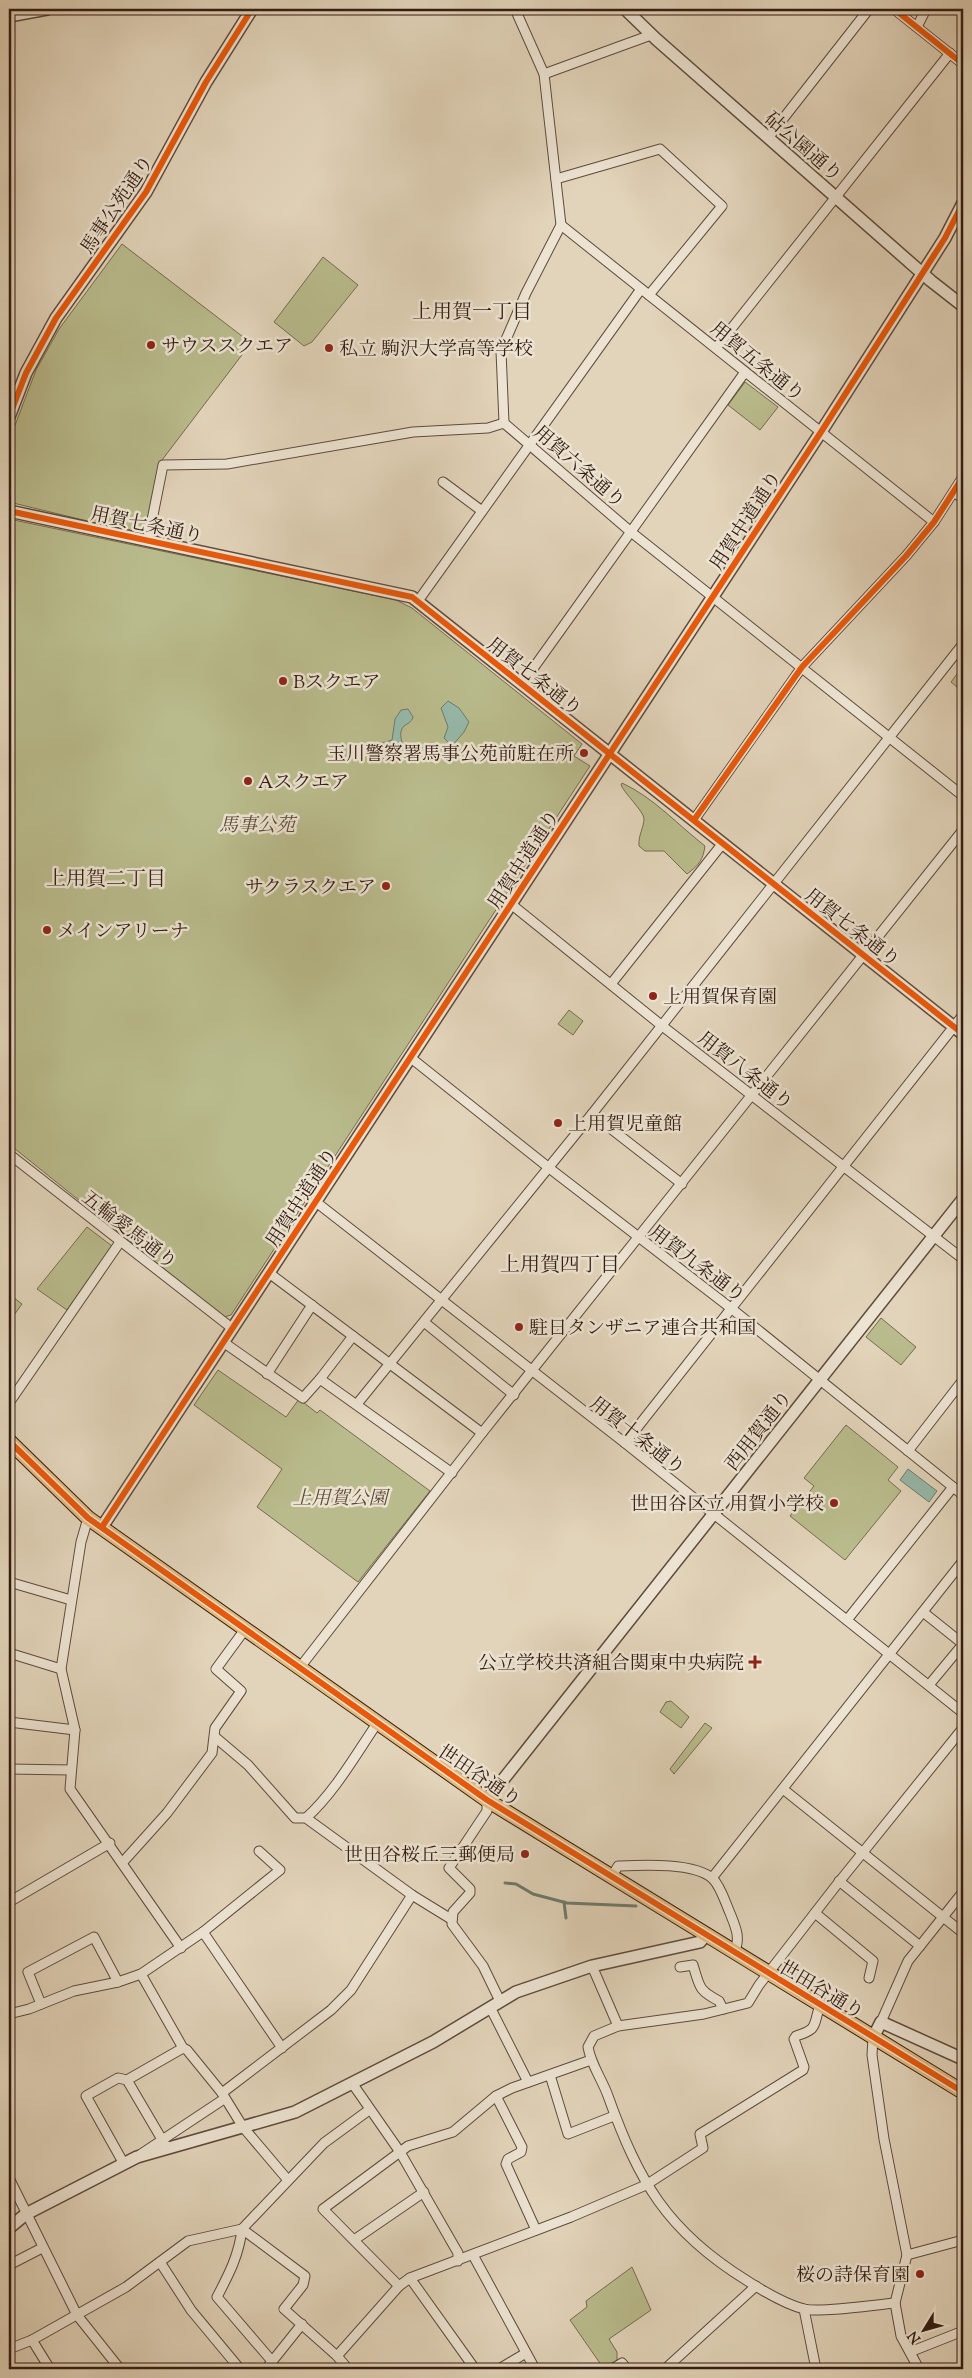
<svg xmlns="http://www.w3.org/2000/svg" width="972" height="2378" viewBox="0 0 972 2378" font-family="'Sorts Mill Goudy','Noto Serif JP',serif">
	<style>
		.green { fill: #b9bb8c; stroke: #766c4f }
		.water { fill: #96b9aa; stroke: #6e7a6d }
		.lines { fill: none; stroke-linecap: round; stroke-linejoin: round }
		.stream { stroke: #6e7a6d; stroke-width: 3 }
		.minor-casing { stroke: #5f4a3c; stroke-width: 11 }
		.tertiary-casing { stroke: #5f4a3c; stroke-width: 14 }
		.primary-casing { stroke: #331c12; stroke-width: 16 }
		.minor { stroke: #ece3d2; stroke-width: 9 }
		.tertiary { stroke: #ece3d2; stroke-width: 11 }
		.primary { stroke: #e1ba7d; stroke-width: 14 }
		.cycleway-casing { stroke: #ece3d2; stroke-width: 9 }
		.cycleway { stroke: #e8590c; stroke-width: 6 }
		.poi-dot { fill: #8f2418; stroke: #ece3d2; stroke-width: 2 }
		.labels { text-anchor: middle; stroke-width: 5; stroke-linejoin: round; paint-order: stroke }
		.street-label { font-size: 19px; fill: #331c12; stroke: #ece3d2 }
		.poi-label { font-size: 19px; fill: #331c12; stroke: #ece3d2; text-anchor: start }
		.park-label { font-size: 19px; font-style: italic; fill: #5b4c37; stroke: #ece3d2 }
		.neighbourhood-label { font-size: 20px; fill: #331c12; stroke: #ece3d2 }
	</style>
	<rect width="100%" height="100%" fill="#e2d4ba"/>
	<filter id="stains"><feTurbulence type="fractalNoise" baseFrequency=".004" numOctaves="4"/><feColorMatrix values="0 0 0 0 .2 0 0 0 0 .09 0 0 0 0 .02 0 0 0 .5 -.17"/></filter>
	<radialGradient id="worn" r=".72"><stop offset=".6" stop-color="#630" stop-opacity="0"/><stop offset="1" stop-color="#630" stop-opacity=".3"/></radialGradient>
	<g class="green">
		<path d="M122,244L251,343L159,464L145,535L9,502V441L36,370L59,329Z"/>
		<path d="M323,257L358,285L312,342L304,346L274,322Z"/>
		<path d="M745,382L778,407L760,430L728,405Z"/>
		<path d="M9,519L396,600L412,608L582,744L574,756L590,766L231,1315L224,1317L9,1144Z"/>
		<path d="M963,666V692L951,682Z"/>
		<path d="M622,783C653,797 678,825 705,846C703,860 699,865 687,874L664,851H645L639,846C638,835 644,828 644,818C643,811 625,794 621,785Z"/>
		<path d="M569,1010L583,1021L573,1035L558,1024Z"/>
		<path d="M87,1227L112,1246L67,1310L37,1289Z"/>
		<path d="M9,1294L22,1304L9,1322Z"/>
		<path d="M881,1318L916,1347L901,1365L866,1337Z"/>
		<path d="M218,1370L286,1417L299,1399L317,1413L320,1410L430,1491L358,1582L257,1507L282,1469L194,1405Z"/>
		<path d="M846,1425L898,1467L888,1480L901,1491L845,1560L790,1516L814,1486L804,1478Z"/>
		<path d="M671,1701L689,1717L681,1728L660,1712L666,1702Z"/>
		<path d="M705,1723L712,1728L674,1774L670,1769Z"/>
		<path d="M632,2267L651,2310L609,2339L617,2352V2362L604,2369L570,2320L587,2307L586,2301Z"/>
	</g>
	<g class="water">
		<path d="M448,701L459,708L469,722L464,732L452,746L444,738L448,727L441,708Z"/>
		<path d="M408,709L413,717C411,723 408,723 404,726C397,733 403,744 405,751L401,756L397,754L380,760L376,754V745L392,740L395,719L401,710Z"/>
		<path d="M908,1469L937,1491L929,1502L900,1480Z"/>
	</g>
	<g class="lines">
		<g class="stream">
			<path d="M505,1883L516,1884L533,1894L567,1903L636,1906"/>
			<path d="M564,1902L566,1918"/>
		</g>
		<g class="minor-casing">
			<g id="minor">
				<path d="M894,9L963,64"/>
				<path d="M917,27L926,9"/>
				<path d="M544,74L651,35"/>
				<path d="M768,138L869,9"/>
				<path d="M556,179L660,149L722,206L649,295"/>
				<path d="M561,225L934,522"/>
				<path d="M716,348L950,53"/>
				<path d="M504,423L501,351L526,293L561,225L544,74L515,9"/>
				<path d="M443,482L482,511"/>
				<path d="M954,492L963,499"/>
				<path d="M148,540L163,465L227,464L413,432L488,428L504,423L631,532L963,796"/>
				<path d="M418,601L641,289"/>
				<path d="M522,684L745,372"/>
				<path d="M694,820L802,667L906,556L934,522L963,477"/>
				<path d="M511,904L661,1025L963,1259"/>
				<path d="M611,984L723,843"/>
				<path d="M411,1058L553,1171L732,1309L963,1495"/>
				<path d="M592,1114L682,1184"/>
				<path d="M9,1154L233,1329"/>
				<path d="M316,1202L625,1443L963,1713"/>
				<path d="M269,1273L482,1433"/>
				<path d="M424,1322L514,1395"/>
				<path d="M223,1342L303,1398L320,1379L452,1473"/>
				<path d="M267,1374L312,1305"/>
				<path d="M320,1379L353,1336"/>
				<path d="M9,1403L120,1242"/>
				<path d="M357,1404L592,1114L963,644"/>
				<path d="M625,1443L963,1015"/>
				<path d="M908,1451L963,1380"/>
				<path d="M88,1518L81,1542L61,1669L75,1730L70,1789L181,1948"/>
				<path d="M9,1582L71,1600"/>
				<path d="M923,1612L963,1644"/>
				<path d="M847,1620L953,1487"/>
				<path d="M9,1653L61,1669"/>
				<path d="M301,1666L482,1433L963,830"/>
				<path d="M929,1685L963,1644"/>
				<path d="M9,1722L75,1730"/>
				<path d="M215,1737L248,1765L295,1818H306L412,1895L451,1919"/>
				<path d="M9,1769L71,1770"/>
				<path d="M783,1789L963,1933"/>
				<path d="M487,1800V1811L449,1868L470,1889V1893L453,1912L452,1924L483,1966L500,2001"/>
				<path d="M306,1818C335,1792 356,1754 378,1722"/>
				<path d="M123,1862L167,1813L212,1753L215,1728L241,1691L216,1669L246,1628"/>
				<path d="M612,1876L618,1866C641,1865 695,1862 713,1879C721,1887 725,1902 730,1913C736,1928 741,1938 734,1953"/>
				<path d="M712,1878L963,1561"/>
				<path d="M839,1881L920,1946"/>
				<path d="M9,1902L110,1843"/>
				<path d="M815,1913L873,1961L869,1978"/>
				<path d="M203,1932L282,2048"/>
				<path d="M592,1966L618,2026"/>
				<path d="M680,1967L693,1965C700,1987 698,1990 719,2001L723,2009"/>
				<path d="M141,1974L183,2048L187,2050L222,2093L243,2127L287,2179"/>
				<path d="M41,2004L28,1972L94,1937L118,1982"/>
				<path d="M490,2007L528,2082"/>
				<path d="M9,2014L29,2009L74,1991L118,1982L141,1974L203,1932L280,1870L259,1851"/>
				<path d="M881,2022L908,1961L963,1892"/>
				<path d="M873,2038L872,2055L884,2139L907,2255L895,2303L901,2336L919,2369"/>
				<path d="M550,2075L568,2134L614,2116"/>
				<path d="M127,2080L183,2048"/>
				<path d="M352,2083L400,2152L458,2253V2261"/>
				<path d="M222,2093L331,2010L351,1990L412,1895"/>
				<path d="M496,2096L522,2147L521,2152L508,2159L506,2164L536,2230"/>
				<path d="M141,2154L224,2099"/>
				<path d="M124,2164L86,2096L118,2078L127,2080L167,2148"/>
				<path d="M9,2178L77,2315L120,2369"/>
				<path d="M242,2229L305,2276L303,2285L284,2309L337,2356L348,2369"/>
				<path d="M242,2229C239,2255 229,2274 217,2297L271,2360"/>
				<path d="M354,2240L424,2192"/>
				<path d="M473,2255L535,2369"/>
				<path d="M907,2255L963,2240"/>
				<path d="M160,2262L191,2310L240,2369"/>
				<path d="M9,2265L42,2248"/>
				<path d="M410,2278L475,2369"/>
				<path d="M399,2286L323,2209L408,2146L453,2132L496,2096L512,2088L591,2060"/>
				<path d="M895,2303C873,2305 822,2313 804,2309C784,2304 763,2291 746,2280C667,2231 639,2182 608,2096C602,2079 591,2065 588,2047L594,2036L618,2026L704,2014L748,2003L759,1985L835,1887L963,1728"/>
				<path d="M804,2309L816,2369"/>
				<path d="M32,2340L50,2369"/>
				<path d="M9,2349L32,2340L126,2287L188,2241L242,2229L324,2143L369,2110"/>
				<path d="M910,2352L963,2331"/>
				<path d="M337,2356L399,2286L410,2278L571,2217L646,2185L703,2148L700,2134L803,2070L804,2067L794,2039L796,2036C819,2029 813,2025 820,2005"/>
				<path d="M266,2369L302,2324"/>
				<path d="M499,2369L526,2353"/>
				<path d="M612,2369L622,2363L627,2369"/>
				<path d="M665,2369L756,2286"/>
			</g>
		</g>
		<g class="tertiary-casing">
			<g id="tertiary">
				<path d="M625,9L656,39L931,281L963,306"/>
				<path d="M9,16L47,9"/>
				<path d="M9,417L26,373L56,318L146,192L206,82L252,9"/>
				<path d="M9,511L412,597L963,1034"/>
				<path d="M102,1527L821,432L945,238L963,203"/>
				<path d="M487,1800L963,1199"/>
				<path d="M873,2038L881,2022L963,2059"/>
				<path d="M9,2228L26,2214L137,2157L295,2112L433,2042L516,1992L592,1966L700,1942L706,1935"/>
			</g>
		</g>
		<g class="primary-casing">
			<path id="primary" d="M9,1441L88,1518L487,1800L963,2092"/>
		</g>
		<use href="#minor" class="minor"/>
		<use href="#tertiary" class="tertiary"/>
		<use href="#primary" class="primary"/>
		<g class="cycleway-casing">
			<g id="cycleway">
				<path d="M894,9L963,64"/>
				<path d="M9,417L26,373L56,318L146,192L206,82L252,9"/>
				<path d="M9,511L412,597L963,1034"/>
				<path d="M694,820L802,667L906,556L934,522L963,477"/>
				<path d="M9,1441L88,1518L487,1800L963,2092"/>
				<path d="M102,1527L821,432L945,238L963,203"/>
			</g>
		</g>
		<use href="#cycleway" class="cycleway"/>
	</g>
	<g class="poi-dot">
		<circle cx="151" cy="345" r="5"/>
		<circle cx="329" cy="348" r="5"/>
		<circle cx="283" cy="681" r="5"/>
		<circle cx="584" cy="753" r="5"/>
		<circle cx="248" cy="781" r="5"/>
		<circle cx="386" cy="886" r="5"/>
		<circle cx="47" cy="930" r="5"/>
		<circle cx="653" cy="996" r="5"/>
		<circle cx="558" cy="1123" r="5"/>
		<circle cx="519" cy="1327" r="5"/>
		<circle cx="834" cy="1503" r="5"/>
		<path d="M752.5 1654.5h5v5h5v5h-5v5h-5v-5h-5v-5h5z"/>
		<circle cx="525" cy="1854" r="5"/>
		<circle cx="920" cy="2274" r="5"/>
	</g>
	<g class="labels">
		<g class="street-label">
			<text transform="translate(804 146) rotate(41)" y="7">砧公園通り</text>
			<text transform="translate(116 204) rotate(-56)" y="7">馬事公苑通り</text>
			<text transform="translate(758 361) rotate(39)" y="7">用賀五条通り</text>
			<text transform="translate(580 466) rotate(41)" y="7">用賀六条通り</text>
			<text transform="translate(745 520) rotate(-57)" y="7">用賀中道通り</text>
			<text transform="translate(147 524) rotate(12)" y="7">用賀七条通り</text>
			<text transform="translate(535 676) rotate(38)" y="7">用賀七条通り</text>
			<text transform="translate(523 859) rotate(-57)" y="7">用賀中道通り</text>
			<text transform="translate(853 927) rotate(38)" y="7">用賀七条通り</text>
			<text transform="translate(746 1070) rotate(38)" y="7">用賀八条通り</text>
			<text transform="translate(301 1197) rotate(-57)" y="7">用賀中道通り</text>
			<text transform="translate(130 1229) rotate(38)" y="7">五輪愛馬通り</text>
			<text transform="translate(698 1263) rotate(37)" y="7">用賀九条通り</text>
			<text transform="translate(758 1430) rotate(-52)" y="7">西用賀通り</text>
			<text transform="translate(638 1435) rotate(38)" y="7">用賀十条通り</text>
			<text transform="translate(480 1775) rotate(34)" y="7">世田谷通り</text>
			<text transform="translate(822 1989) rotate(31)" y="7">世田谷通り</text>
		</g>
		<g class="poi-label">
			<text x="161" y="352">サウススクエア</text>
			<text x="339" y="355">私立 駒沢大学高等学校</text>
			<text x="293" y="688">Bスクエア</text>
			<text x="574" y="760" text-anchor="end">玉川警察署馬事公苑前駐在所</text>
			<text x="258" y="788">Aスクエア</text>
			<text x="376" y="893" text-anchor="end">サクラスクエア</text>
			<text x="57" y="937">メインアリーナ</text>
			<text x="663" y="1003">上用賀保育園</text>
			<text x="568" y="1130">上用賀児童館</text>
			<text x="529" y="1334">駐日タンザニア連合共和国</text>
			<text x="824" y="1510" text-anchor="end">世田谷区立 用賀小学校</text>
			<text x="744" y="1669" text-anchor="end">公立学校共済組合関東中央病院</text>
			<text x="515" y="1861" text-anchor="end">世田谷桜丘三郵便局</text>
			<text x="910" y="2281" text-anchor="end">桜の詩保育園</text>
		</g>
		<g class="park-label">
			<text x="257" y="831">馬事公苑</text>
			<text x="340" y="1504">上用賀公園</text>
		</g>
		<g class="neighbourhood-label">
			<text x="472" y="318">上用賀一丁目</text>
			<text x="106" y="885">上用賀二丁目</text>
			<text x="560" y="1271">上用賀四丁目</text>
		</g>
	</g>
	<rect width="972" height="2378" fill="none" stroke="#e2d4ba" stroke-width="30"/>
	<rect x="10" y="10" width="952" height="2358" fill="none" stroke="#331c12" stroke-width="2.5"/>
	<rect x="15" y="15" width="942" height="2348" fill="none" stroke="#331c12"/>
	<g transform="translate(924 2330) rotate(233)" stroke="#ece3d2" stroke-width="4" paint-order="stroke">
	<path d="M0-4L9 19L0 12L-9 19Z" fill="#331c12"/>
	<text y="-8" font-size="14" font-weight="bold" text-anchor="middle" fill="#331c12">N</text>
	</g>
	<rect width="100%" height="100%" filter="url(#stains)"/>
	<rect width="100%" height="100%" fill="url(#worn)"/>
</svg>
